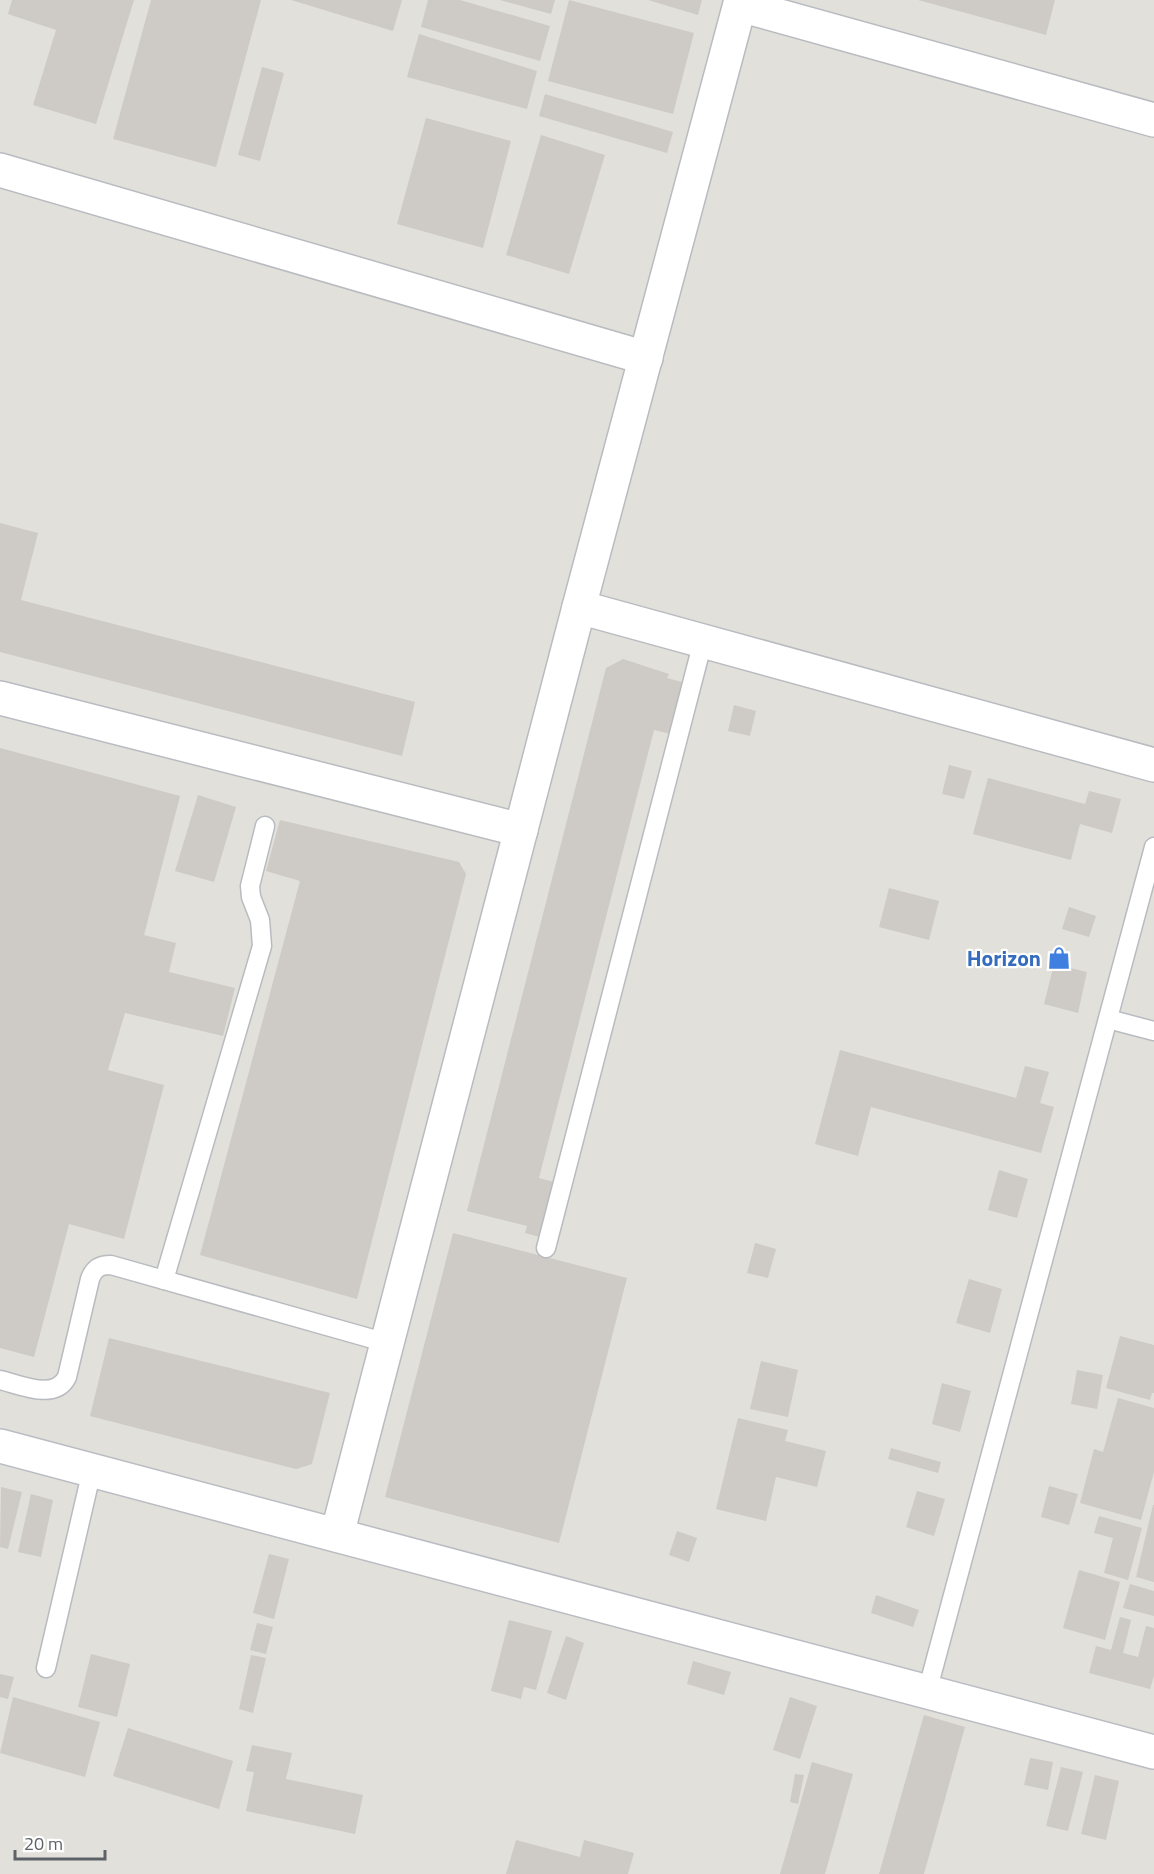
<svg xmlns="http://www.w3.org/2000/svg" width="1154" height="1874" viewBox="0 0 1154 1874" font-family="'Titillium Web',sans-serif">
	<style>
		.industrial { fill: #e2e0da }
		.building { fill: #cecac5 }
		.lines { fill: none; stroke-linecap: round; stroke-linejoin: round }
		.service-casing { stroke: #b8bcc0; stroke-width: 21 }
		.minor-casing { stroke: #b8bcc0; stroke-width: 36 }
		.secondary-casing { stroke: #b9bdc3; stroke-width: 36 }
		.service { stroke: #fff; stroke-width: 18 }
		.minor { stroke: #fff; stroke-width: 33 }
		.secondary { stroke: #fff; stroke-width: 33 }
		.labels { text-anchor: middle; stroke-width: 4.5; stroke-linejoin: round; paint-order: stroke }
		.shop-label { font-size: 22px; font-weight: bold; fill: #366cbe; stroke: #fff; text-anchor: end }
	</style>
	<rect width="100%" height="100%" fill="#f1eee6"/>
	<rect class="industrial" x="0" y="0" width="1154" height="1874"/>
	<g class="building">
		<path d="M12,0H134L96,124L33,105L56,30L8,14Z"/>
		<path d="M151,0H261L216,167L113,139Z"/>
		<path d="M291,0H402L393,31Z"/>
		<path d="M428,0H460L550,26L540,61L421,27Z"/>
		<path d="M500,0H555L551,14Z"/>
		<path d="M569,0L694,33L673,114L548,81Z"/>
		<path d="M648,0H702L698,15Z"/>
		<path d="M918,0H1055L1046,35Z"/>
		<path d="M419,34L537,71L527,109L407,77Z"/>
		<path d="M262,67L284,73L260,161L238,155Z"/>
		<path d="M545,94L673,132L667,153L539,116Z"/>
		<path d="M426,118L511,141L483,248L397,224Z"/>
		<path d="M541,135L605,155L569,274L506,255Z"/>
		<path d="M0,523L38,533L21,600L415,702L402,756L0,652Z"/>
		<path d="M623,659L669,674L667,678L689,684L675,735L654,730L539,1178L554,1182L540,1237L525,1233L527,1226L467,1211L606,668Z"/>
		<path d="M734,705L756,711L750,736L728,731Z"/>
		<path d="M0,748L180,796L144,935L176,943L169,972L235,988L223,1036L125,1013L108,1070L164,1085L124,1239L69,1224L34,1357L0,1348Z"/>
		<path d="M949,765L972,771L964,799L942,794Z"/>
		<path d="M988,778L1085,804L1089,791L1121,799L1112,833L1080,824L1071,860L973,834Z"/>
		<path d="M198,795L236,807L214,882L175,871Z"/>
		<path d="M280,820L459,862L466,874L357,1299L200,1255L300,881L266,871Z"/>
		<path d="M889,888L939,901L929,940L879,927Z"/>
		<path d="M1069,907L1096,916L1089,937L1062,929Z"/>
		<path d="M1054,964L1087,972L1078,1013L1044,1004Z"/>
		<path d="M840,1050L1016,1098L1025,1066L1049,1072L1040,1103L1054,1107L1041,1153L871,1107L858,1156L815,1144Z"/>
		<path d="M999,1170L1028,1179L1017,1218L988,1210Z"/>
		<path d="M453,1233L627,1278L559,1543L385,1497Z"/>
		<path d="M755,1243L776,1249L768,1278L747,1273Z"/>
		<path d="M969,1279L1002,1289L990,1333L956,1323Z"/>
		<path d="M1120,1336L1154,1345V1393H1152L1150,1400L1106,1388Z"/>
		<path d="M109,1338L330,1393L312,1464L296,1469L90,1416Z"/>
		<path d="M761,1361L798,1370L788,1417L750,1409Z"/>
		<path d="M1077,1370L1103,1375L1097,1409L1071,1404Z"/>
		<path d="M942,1383L971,1391L960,1432L932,1424Z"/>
		<path d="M1118,1398L1154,1408V1472L1141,1520L1080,1503L1094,1449L1103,1452Z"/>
		<path d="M738,1418L788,1430L785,1441L826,1451L817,1487L776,1477L766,1521L716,1509Z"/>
		<path d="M891,1448L941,1462L938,1473L888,1459Z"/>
		<path d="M1049,1486L1078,1494L1069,1525L1041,1517Z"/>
		<path d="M1,1487L22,1492L8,1549L0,1547Z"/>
		<path d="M917,1491L945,1499L934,1536L906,1527Z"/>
		<path d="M31,1494L53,1500L41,1557L18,1552Z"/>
		<path d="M1153,1505H1154V1582L1136,1577Z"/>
		<path d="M1099,1516L1142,1528L1128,1580L1104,1573L1113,1538L1094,1533Z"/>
		<path d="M677,1531L697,1538L689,1562L669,1555Z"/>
		<path d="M269,1554L289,1559L274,1619L253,1613Z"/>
		<path d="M1079,1570L1120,1582L1105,1640L1063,1628Z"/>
		<path d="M1130,1584L1154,1591V1616L1123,1608Z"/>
		<path d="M876,1595L919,1610L913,1627L871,1613Z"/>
		<path d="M1120,1617L1131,1620L1123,1653L1138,1657L1146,1626L1154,1628V1676L1150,1689L1089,1673L1096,1646L1111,1650Z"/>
		<path d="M509,1620L552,1631L536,1690L524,1687L521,1699L491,1691Z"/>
		<path d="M257,1623L273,1627L266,1654L250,1650Z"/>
		<path d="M566,1636L584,1643L566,1700L547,1693Z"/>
		<path d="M91,1654L130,1664L117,1717L78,1707Z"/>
		<path d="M251,1655L266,1658L253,1713L239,1709Z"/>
		<path d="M693,1661L731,1672L724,1695L687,1684Z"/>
		<path d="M0,1674L14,1677L8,1699L0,1697Z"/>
		<path d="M13,1697L100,1722L85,1777L0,1753Z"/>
		<path d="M790,1697L817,1706L800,1759L773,1750Z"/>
		<path d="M924,1715L965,1727L924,1874H879Z"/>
		<path d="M128,1728L233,1761L219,1809L113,1776Z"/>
		<path d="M252,1745L292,1753L286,1779L363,1795L355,1834L246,1811L254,1772L246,1771Z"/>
		<path d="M1030,1758L1053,1762L1048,1790L1024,1785Z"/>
		<path d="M812,1762L853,1774L825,1874H780Z"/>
		<path d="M1061,1767L1083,1772L1068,1831L1046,1826Z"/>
		<path d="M795,1774L804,1775L798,1804L790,1802Z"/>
		<path d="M1095,1775L1119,1781L1106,1840L1081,1834Z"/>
		<path d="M516,1840L580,1857L584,1840L634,1853L628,1874H506Z"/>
	</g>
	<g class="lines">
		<g class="service-casing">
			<g id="service">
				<path d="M1108,1019L1154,1031"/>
				<path d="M546,1248L703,641"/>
				<path d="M164,1280L262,946L260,920L251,897L250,886L265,826"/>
				<path d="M0,1380C21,1385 55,1401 67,1377L90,1279C94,1268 100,1265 111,1265L387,1343"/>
				<path d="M46,1668L92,1470"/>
				<path d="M927,1692L1154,847"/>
			</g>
		</g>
		<g class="minor-casing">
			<g id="minor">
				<path d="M740,5L1154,120"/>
				<path d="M0,170L646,358"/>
				<path d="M579,607L1154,765"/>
				<path d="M0,698L521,830"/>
				<path d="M337,1535L579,607L741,0"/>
			</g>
		</g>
		<g class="secondary-casing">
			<path id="secondary" d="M0,1446L1154,1752"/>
		</g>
		<use href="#service" class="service"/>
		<use href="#minor" class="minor"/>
		<use href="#secondary" class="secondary"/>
	</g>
	<defs>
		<g id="shop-bare" transform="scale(1.8)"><path d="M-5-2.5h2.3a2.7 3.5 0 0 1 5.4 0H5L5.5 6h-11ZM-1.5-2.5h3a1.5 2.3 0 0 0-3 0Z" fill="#3f7fe0" stroke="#fff" stroke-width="2.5" paint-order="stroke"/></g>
	</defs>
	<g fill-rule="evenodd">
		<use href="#shop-bare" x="1059" y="958"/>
	</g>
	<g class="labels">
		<g class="shop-label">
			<text x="1041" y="966">Horizon</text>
		</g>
	</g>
	<path d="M15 1850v9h90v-9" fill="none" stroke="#5d6267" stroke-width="3"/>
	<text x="24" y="1850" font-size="18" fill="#5d6267" stroke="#ffffff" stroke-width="4.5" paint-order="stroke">20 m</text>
</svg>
